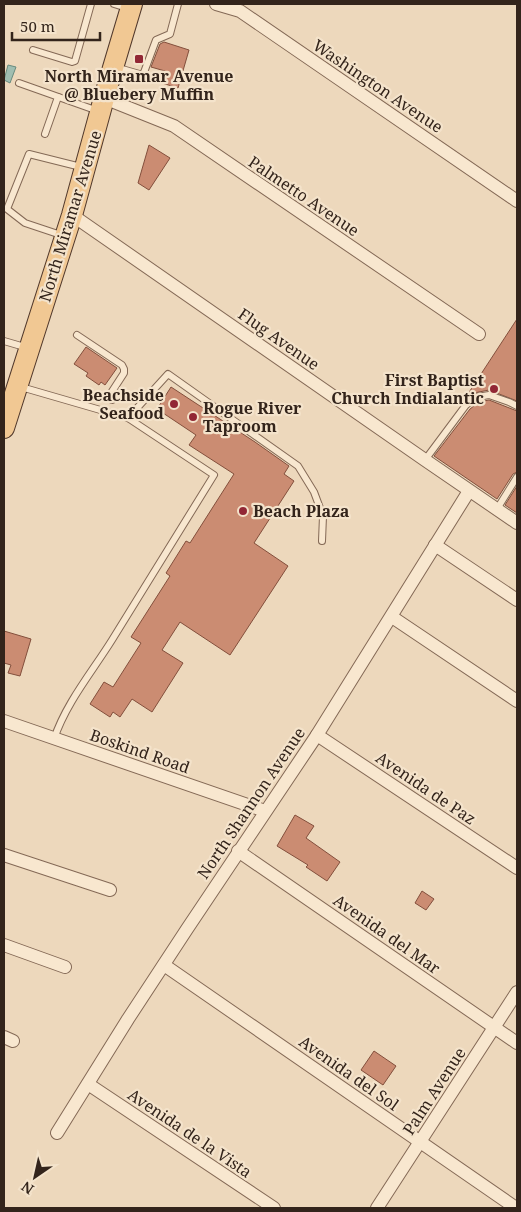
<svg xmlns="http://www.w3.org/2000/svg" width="521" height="1212" viewBox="0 0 521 1212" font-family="'Noto Serif',serif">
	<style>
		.water { fill: #a0beb1; stroke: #688b7e }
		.building { fill: #cb8c72; stroke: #834f3c }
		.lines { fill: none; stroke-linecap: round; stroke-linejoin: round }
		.lane-casing { stroke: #846956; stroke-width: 8 }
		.street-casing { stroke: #846956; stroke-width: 14 }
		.primary-casing { stroke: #51382b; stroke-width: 22 }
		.lane { stroke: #f8e7cf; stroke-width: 6 }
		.street { stroke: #f8e7cf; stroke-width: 12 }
		.primary { stroke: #f1c893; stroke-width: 20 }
		.poi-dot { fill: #922735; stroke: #f4e3cb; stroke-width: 2 }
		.labels { text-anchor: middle; stroke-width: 4.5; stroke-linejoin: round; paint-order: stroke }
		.poi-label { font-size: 16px; font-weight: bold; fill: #33241b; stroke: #f4e3cb; text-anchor: end }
		.street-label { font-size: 16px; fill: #33241b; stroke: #f4e3cb }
	</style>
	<rect width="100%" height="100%" fill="#edd8bc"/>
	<path class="water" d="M8,65L16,67L10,83L4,80Z"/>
	<g class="building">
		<path d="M164,42L189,50L178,88L162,83L165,71L151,67L160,44Z"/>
		<path d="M149,145L170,158L149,190L138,183Z"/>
		<path d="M517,319V401L489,390L474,393L464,400Z"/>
		<path d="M86,347L117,368L105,385L101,382L99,385L86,376L88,373L74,364Z"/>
		<path d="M171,387L255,442L289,466L284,474L294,481L254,543L288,566L230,655L180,622L162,650L183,663L152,712L132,699L120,717L113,712L110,717L90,704L104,682L113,687L141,643L131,637L170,576L166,573L186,541L190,543L234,474L189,445L196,435L157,409Z"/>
		<path d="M489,400L517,411V472L513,474L497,499L434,456L470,409L479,402Z"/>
		<path d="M517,486V513L505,505Z"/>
		<path d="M4,631L31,639L20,676L8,673L11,665L4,663Z"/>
		<path d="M295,815L314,826L306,838L340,862L327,881L306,867L308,865L277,846Z"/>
		<path d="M422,891L434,899L426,910L415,903Z"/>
		<path d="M374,1051L396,1066L383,1085L361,1070Z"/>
	</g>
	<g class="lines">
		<g class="lane-casing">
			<g id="lane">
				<path d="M114,4L127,8"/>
				<path d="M33,50L72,62L75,61L91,4"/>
				<path d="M115,67L143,75L156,40L170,34L178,4"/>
				<path d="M19,83L98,111"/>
				<path d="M45,134L58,97"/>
				<path d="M64,236L25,223L7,209L29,154L81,167"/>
				<path d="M77,335L122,365L124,369V373L111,393L112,400"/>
				<path d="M4,341L28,348"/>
				<path d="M21,387L128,418L214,475C180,530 146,585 112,640C92,672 66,703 54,739"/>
				<path d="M128,418L168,374L298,466L314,492L323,516L322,541"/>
				<path d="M425,460L466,405L477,397L489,395L509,402L517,406"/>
				<path d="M497,509L517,477"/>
			</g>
		</g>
		<g class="street-casing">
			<g id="street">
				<path d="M216,4L240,11L517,201"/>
				<path d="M104,98L174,126L479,334"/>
				<path d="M72,215L425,460L517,523"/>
				<path d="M435,545L517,600"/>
				<path d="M392,617L517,701"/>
				<path d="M4,721L265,811"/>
				<path d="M317,735L517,868"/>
				<path d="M238,851L517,1043"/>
				<path d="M4,855L110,890"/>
				<path d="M4,945L65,967"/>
				<path d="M164,965L516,1208"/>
				<path d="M4,1037L13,1041"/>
				<path d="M88,1084L274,1208"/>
				<path d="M57,1133L128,1019L187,929L317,735L469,491"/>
				<path d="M377,1208L517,992"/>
			</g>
		</g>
		<g class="primary-casing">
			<path id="primary" d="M4,428L72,215L104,98L132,4"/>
		</g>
		<use href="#lane" class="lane"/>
		<use href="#street" class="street"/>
		<use href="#primary" class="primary"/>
	</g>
	<g class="poi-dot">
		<rect x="134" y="54" width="10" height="10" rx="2.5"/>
		<circle cx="494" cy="389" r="5"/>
		<circle cx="174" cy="404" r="5"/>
		<circle cx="193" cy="417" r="5"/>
		<circle cx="243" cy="511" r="5"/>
	</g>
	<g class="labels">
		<g class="poi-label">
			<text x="139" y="82" text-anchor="middle">North Miramar Avenue<tspan x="139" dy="18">@ Bluebery Muffin</tspan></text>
			<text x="484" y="386">First Baptist<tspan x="484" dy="18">Church Indialantic</tspan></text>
			<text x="164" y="401">Beachside<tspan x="164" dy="18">Seafood</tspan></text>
			<text x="203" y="414" text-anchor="start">Rogue River<tspan x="203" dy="18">Taproom</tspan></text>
			<text x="253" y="517" text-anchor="start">Beach Plaza</text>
		</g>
		<g class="street-label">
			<text transform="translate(378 86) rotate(34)" y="6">Washington Avenue</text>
			<text transform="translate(304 196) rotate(34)" y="6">Palmetto Avenue</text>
			<text transform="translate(70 216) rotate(-73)" y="6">North Miramar Avenue</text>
			<text transform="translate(279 339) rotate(35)" y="6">Flug Avenue</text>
			<text transform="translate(140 751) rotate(19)" y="6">Boskind Road</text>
			<text transform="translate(426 788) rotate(34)" y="6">Avenida de Paz</text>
			<text transform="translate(251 803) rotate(-56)" y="6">North Shannon Avenue</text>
			<text transform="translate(387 934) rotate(35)" y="6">Avenida del Mar</text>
			<text transform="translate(349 1073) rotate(35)" y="6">Avenida del Sol</text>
			<text transform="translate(434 1091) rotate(-57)" y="6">Palm Avenue</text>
			<text transform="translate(190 1133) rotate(34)" y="6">Avenida de la Vista</text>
		</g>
	</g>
	<rect width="521" height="1212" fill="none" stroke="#33241b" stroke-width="10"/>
	<g transform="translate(35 1177) rotate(214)" stroke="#f4e3cb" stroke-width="4" paint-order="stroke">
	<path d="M0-4L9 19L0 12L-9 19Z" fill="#33241b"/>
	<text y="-8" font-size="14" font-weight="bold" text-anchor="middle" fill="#33241b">N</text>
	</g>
	<path d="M12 32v8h88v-8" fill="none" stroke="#33241b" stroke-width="2.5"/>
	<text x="20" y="32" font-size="15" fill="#33241b" stroke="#f4e3cb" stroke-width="4" paint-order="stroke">50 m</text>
</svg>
